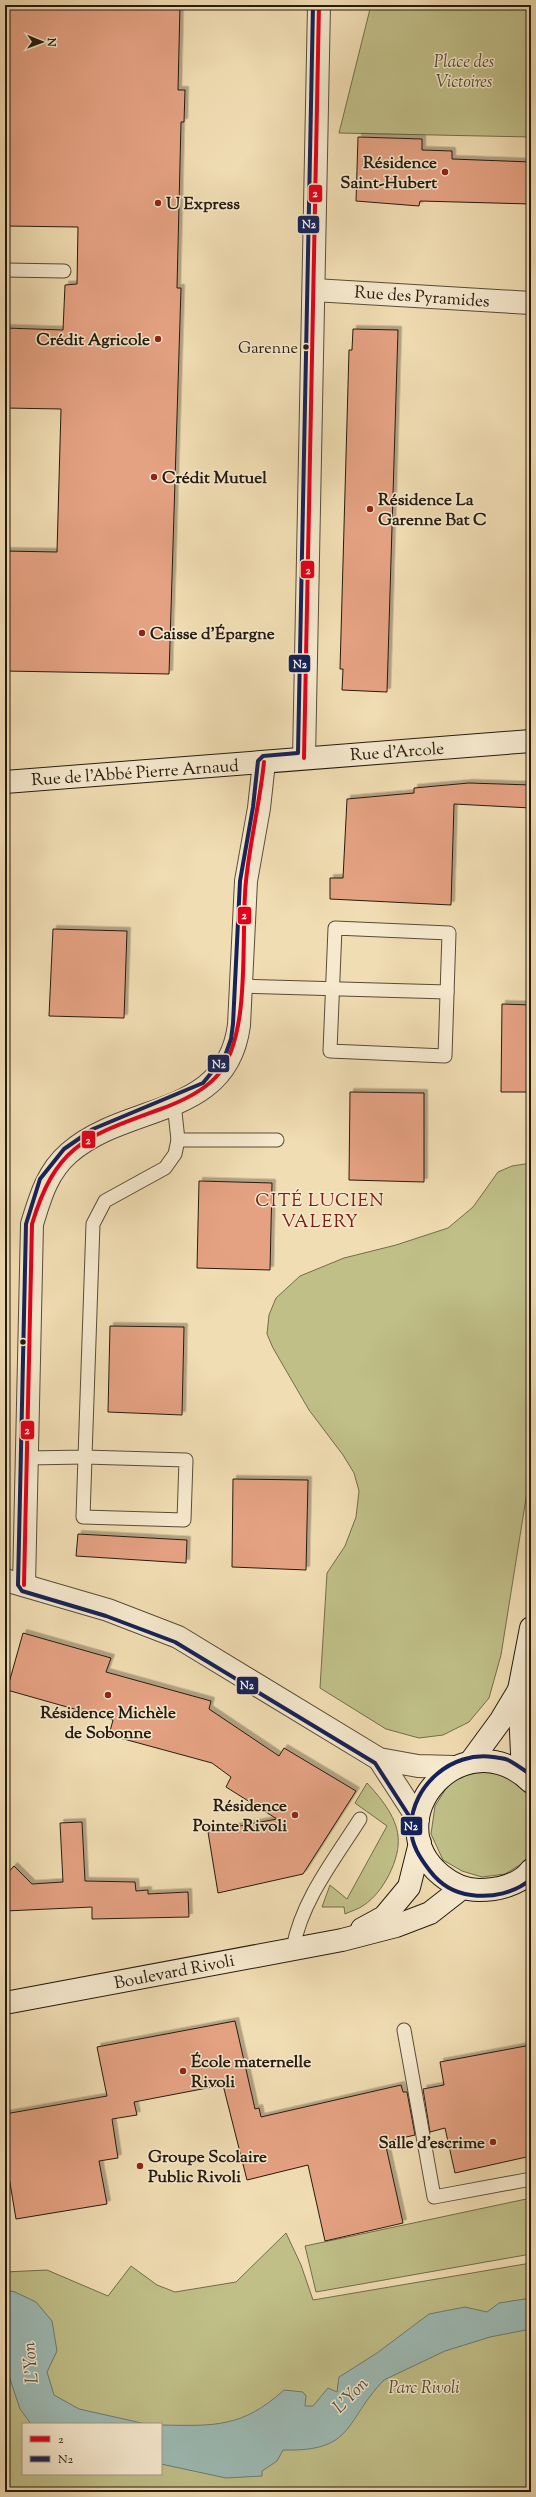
<svg xmlns="http://www.w3.org/2000/svg" width="536" height="2497" viewBox="0 0 536 2497" font-family="'Sorts Mill Goudy',serif">
	<style>
		.green { fill: #c0bf88; stroke: #726d4b; fill-rule: evenodd }
		.water { fill: #9cbab4; stroke: #6c7a72 }
		.building { fill: #e5a283; stroke: #251b0e; filter: url(#shadow) }
		.lines { fill: none; stroke-linecap: round; stroke-linejoin: round }
		.lane-casing { stroke: #584c37; stroke-width: 15 }
		.street-casing { stroke: #584c37; stroke-width: 24 }
		.secondary-casing { stroke: #251b0e; stroke-width: 24 }
		.lane { stroke: #f6e9ce; stroke-width: 13 }
		.street { stroke: #f6e9ce; stroke-width: 22 }
		.secondary { stroke: #f6e9ce; stroke-width: 22 }
		.bus-1-casing { stroke: #f6e9ce; stroke-width: 7 }
		.bus-2-casing { stroke: #f6e9ce; stroke-width: 7 }
		.bus-1 { stroke: #e2001a; stroke-width: 4 }
		.bus-2 { stroke: #132258; stroke-width: 4 }
		.poi-dot { fill: #8f2418; stroke: #f6e9ce; stroke-width: 1.5 }
		.bus-dot { fill: #251b0e; stroke: #f6e9ce; stroke-width: 1.5 }
		.labels { text-anchor: middle; stroke-width: 3; stroke-linejoin: round; paint-order: stroke }
		.bus-label { font-size: 16px; fill: #251b0e; stroke: #f6e9ce; text-anchor: end }
		.park-label { font-size: 17px; font-style: italic; fill: #544c33; stroke: #f6e9ce }
		.poi-label { font-size: 17px; font-weight: bold; fill: #251b0e; stroke: #f6e9ce; text-anchor: start }
		.street-label { font-size: 17px; fill: #251b0e; stroke: #f6e9ce }
		.neighbourhood-label { font-size: 18px; letter-spacing: 1px; fill: #7a1f14; stroke: #f6e9ce }
		.water-label { font-size: 18px; font-style: italic; fill: #4f5348; stroke: #f6e9ce }
		.line-badge { stroke: #f6e9ce; stroke-width: 1.5 }
		.badge-label { font-size: 11px; text-anchor: middle; font-weight: bold; fill: #fff }
	</style>
	<defs>
		<filter id="shadow"><feDropShadow dx="3.5" dy="-3.5" stdDeviation="0" flood-color="#0004"/></filter>
	</defs>
	<rect width="100%" height="100%" fill="#f1ddb3"/>
	<filter id="stains"><feTurbulence type="fractalNoise" baseFrequency=".005" numOctaves="4"/><feColorMatrix values="0 0 0 0 .2 0 0 0 0 .09 0 0 0 0 .02 0 0 0 .5 -.17"/></filter>
	<radialGradient id="worn" r=".72"><stop offset=".6" stop-color="#630" stop-opacity="0"/><stop offset="1" stop-color="#630" stop-opacity=".3"/></radialGradient>
	<g class="green">
		<path d="M371,5H531V137L339,133Z"/>
		<path d="M531,1163V1467L501,1655L489,1698L469,1722L443,1735L419,1738L386,1729L320,1688L327,1573L345,1546L356,1517L359,1491L354,1473L343,1455L309,1410L273,1348L267,1334L269,1315L276,1298L300,1276L344,1258L396,1245L448,1228L473,1207L498,1172L512,1166Z"/>
		<path d="M480,1769L503,1770L531,1794V1852L523,1863L505,1874L482,1877L462,1871L443,1860L431,1834L435,1806L452,1779Z"/>
		<path d="M367,1783C380,1797 396,1816 398,1836C401,1858 383,1893 364,1905C359,1909 351,1911 345,1914L344,1907H322L330,1885L347,1899L387,1826L355,1803Z"/>
		<path d="M531,2198V2254L316,2292L305,2246Z"/>
		<path d="M286,2233L301,2265L313,2300L531,2263V2492H5V2272L47,2270L108,2296L131,2266L157,2285L175,2292L236,2282ZM23,2424H161V2474H23Z"/>
	</g>
	<g class="water">
		<path d="M5,2290L15,2292L36,2302L52,2321L57,2351L47,2372L54,2395L79,2409L146,2424H31L20,2409L9,2376V2355L5,2345Z"/>
		<path d="M531,2298V2329L490,2337L445,2351L384,2380C344,2421 355,2452 283,2450L277,2461L262,2471V2476L226,2478L161,2464V2425C214,2426 242,2428 284,2390L303,2392L306,2396L305,2406H313L328,2388L337,2392L339,2377L377,2353L429,2314L465,2307L487,2312L499,2303Z"/>
	</g>
	<g class="building">
		<path d="M5,5H180L178,90H185L184,122H181L177,288H181L169,674L5,671V551L57,552L61,409L5,408V328L63,330L65,285L77,284L78,227L5,226Z"/>
		<path d="M358,137L422,139V150L452,151V159L531,162V204L420,201L419,206L356,201Z"/>
		<path d="M353,329L398,330L387,692L342,690L343,669H340L349,350H352Z"/>
		<path d="M469,783L531,785V808L454,804L451,905L330,899V878H343L347,799L414,793V788Z"/>
		<path d="M53,929L127,931L124,1018L49,1016Z"/>
		<path d="M502,1004L531,1005V1092H501Z"/>
		<path d="M350,1092L424,1093V1182L349,1180Z"/>
		<path d="M199,1181L272,1183L270,1270L197,1268Z"/>
		<path d="M110,1326L184,1327L182,1415L108,1412Z"/>
		<path d="M233,1479L308,1480L306,1570L232,1567Z"/>
		<path d="M78,1534L187,1540L186,1563L76,1556Z"/>
		<path d="M23,1633L111,1658L106,1672L211,1701L209,1709L279,1756L284,1748L356,1791L303,1874L218,1893L208,1832L277,1819L226,1787L231,1777L212,1763L109,1735L113,1720L7,1690Z"/>
		<path d="M82,1822L85,1881L135,1882L136,1891L148,1890V1894L188,1892L189,1917L92,1919V1907L5,1911V1876L14,1866L32,1884L63,1882L60,1823Z"/>
		<path d="M235,2021L255,2109L259,2108L261,2117L401,2085L403,2092H407L415,2135L385,2142L403,2223L325,2241L308,2165L247,2180L223,2085L134,2102L137,2115L112,2119L118,2158L99,2161L107,2204L16,2219L5,2153V2114L107,2096L97,2047Z"/>
		<path d="M531,2045V2156L455,2173L445,2128L430,2132L423,2089L444,2085L440,2062Z"/>
	</g>
	<g class="lines">
		<g class="lane-casing">
			<g id="lane">
				<path d="M5,270L64,271"/>
				<path d="M335,928L449,933L445,1056L330,1051Z"/>
				<path d="M240,986L447,992"/>
				<path d="M178,1140H277"/>
				<path d="M85,1457L186,1460L184,1520L83,1517Z"/>
				<path d="M27,1458L85,1457L93,1224L105,1201L165,1168L175,1154L178,1140L174,1103"/>
				<path d="M293,1948C302,1900 334,1860 360,1819"/>
				<path d="M404,2030L434,2197L531,2179"/>
			</g>
		</g>
		<g class="street-casing">
			<g id="street">
				<path d="M314,290L531,303"/>
				<path d="M304,758L319,5"/>
				<path d="M5,1580L108,1610L178,1637L379,1759L418,1766L454,1767"/>
				<path d="M24,1585L32,1224C40,1198 47,1172 69,1153C127,1102 227,1119 239,1025L246,881L259,808L264,762"/>
				<path d="M379,1759L418,1819"/>
			</g>
		</g>
		<g class="secondary-casing">
			<g id="secondary">
				<path d="M5,782L531,741"/>
				<path d="M471,1761L501,1720L519,1690"/>
				<path d="M523,1774L519,1690L531,1628"/>
				<path d="M531,1782C463,1717 374,1819 441,1875C452,1884 465,1890 479,1890C497,1890 520,1885 531,1870"/>
				<path d="M362,1929L384,1917L409,1887L420,1843"/>
				<path d="M5,2003L342,1940L396,1926L430,1913L462,1888"/>
			</g>
		</g>
		<use href="#lane" class="lane"/>
		<use href="#street" class="street"/>
		<use href="#secondary" class="secondary"/>
		<g class="bus-1-casing">
			<g id="bus-1">
				<path d="M304,758L319,5"/>
				<path d="M24,1585L32,1224C56,1145 85,1137 158,1110C178,1103 201,1093 216,1077C253,1037 240,935 246,881C250,841 260,802 264,762"/>
			</g>
		</g>
		<g class="bus-2-casing">
			<g id="bus-2">
				<path d="M313,5L298,753L263,756L258,761L253,807L240,881L233,1024L231,1039L225,1056L203,1083L93,1129L64,1149L40,1179L26,1224L18,1585L22,1591L106,1616L175,1642L375,1763L413,1822"/>
				<path d="M531,1775C524,1770 516,1764 508,1760C504,1758 498,1758 493,1757C452,1751 412,1785 411,1827C411,1845 420,1858 430,1871C440,1884 454,1893 471,1895C492,1898 515,1893 531,1879"/>
			</g>
		</g>
		<use href="#bus-1" class="bus-1"/>
		<use href="#bus-2" class="bus-2"/>
	</g>
	<g class="poi-dot">
		<circle cx="445" cy="172" r="4"/>
		<circle cx="158" cy="203" r="4"/>
		<circle cx="158" cy="339" r="4"/>
		<circle cx="154" cy="477" r="4"/>
		<circle cx="370" cy="509" r="4"/>
		<circle cx="142" cy="633" r="4"/>
		<circle cx="108" cy="1695" r="4"/>
		<circle cx="295" cy="1815" r="4"/>
		<circle cx="183" cy="2071" r="4"/>
		<circle cx="493" cy="2142" r="4"/>
		<circle cx="140" cy="2166" r="4"/>
	</g>
	<g class="bus-dot">
		<circle cx="306" cy="347" r="3.5"/>
		<circle cx="23" cy="1342" r="3.5"/>
	</g>
	<g class="labels">
		<g class="bus-label">
			<text x="298" y="353">Garenne</text>
		</g>
		<g class="park-label">
			<text x="464" y="67">Place des<tspan x="464" dy="20">Victoires</tspan></text>
			<text x="424" y="2393">Parc Rivoli</text>
		</g>
		<g class="poi-label">
			<text x="437" y="168" text-anchor="end">Résidence<tspan x="437" dy="20">Saint-Hubert</tspan></text>
			<text x="166" y="209">U Express</text>
			<text x="150" y="345" text-anchor="end">Crédit Agricole</text>
			<text x="162" y="483">Crédit Mutuel</text>
			<text x="378" y="505">Résidence La<tspan x="378" dy="20">Garenne Bat C</tspan></text>
			<text x="150" y="639">Caisse d'Épargne</text>
			<text x="108" y="1718" text-anchor="middle">Résidence Michèle<tspan x="108" dy="20">de Sobonne</tspan></text>
			<text x="287" y="1811" text-anchor="end">Résidence<tspan x="287" dy="20">Pointe Rivoli</tspan></text>
			<text x="191" y="2067">École maternelle<tspan x="191" dy="20">Rivoli</tspan></text>
			<text x="485" y="2148" text-anchor="end">Salle d'escrime</text>
			<text x="148" y="2162">Groupe Scolaire<tspan x="148" dy="20">Public Rivoli</tspan></text>
		</g>
		<g class="street-label">
			<text transform="translate(422 296) rotate(4)" y="6">Rue des Pyramides</text>
			<text transform="translate(397 751) rotate(-4)" y="6">Rue d'Arcole</text>
			<text transform="translate(135 772) rotate(-4)" y="6">Rue de l'Abbé Pierre Arnaud</text>
			<text transform="translate(174 1971) rotate(-11)" y="6">Boulevard Rivoli</text>
		</g>
		<g class="neighbourhood-label">
			<text x="320" y="1206">CITÉ LUCIEN<tspan x="320" dy="21">VALERY</tspan></text>
		</g>
		<g class="water-label">
			<text transform="translate(30 2363) rotate(-95)" y="6">L'Yon</text>
			<text transform="translate(350 2395) rotate(-45)" y="6">L'Yon</text>
		</g>
	</g>
	<g class="line-badge">
		<rect x="308" y="184" width="15" height="19" rx="4" fill="#e2001a"/>
		<rect x="297" y="215" width="23" height="19" rx="4" fill="#132258"/>
		<rect x="300" y="560" width="15" height="19" rx="4" fill="#e2001a"/>
		<rect x="288" y="654" width="23" height="19" rx="4" fill="#132258"/>
		<rect x="237" y="906" width="15" height="19" rx="4" fill="#e2001a"/>
		<rect x="207" y="1054" width="23" height="19" rx="4" fill="#132258"/>
		<rect x="81" y="1130" width="15" height="19" rx="4" fill="#e2001a"/>
		<rect x="20" y="1420" width="15" height="20" rx="4" fill="#e2001a"/>
		<rect x="236" y="1676" width="23" height="19" rx="4" fill="#132258"/>
		<rect x="400" y="1816" width="23" height="20" rx="4" fill="#132258"/>
	</g>
	<g class="badge-label">
		<text x="315" y="197">2</text>
		<text x="309" y="228">N2</text>
		<text x="308" y="574">2</text>
		<text x="300" y="668">N2</text>
		<text x="244" y="919">2</text>
		<text x="219" y="1068">N2</text>
		<text x="88" y="1144">2</text>
		<text x="27" y="1434">2</text>
		<text x="247" y="1689">N2</text>
		<text x="411" y="1830">N2</text>
	</g>
	<rect width="536" height="2497" fill="none" stroke="#f1ddb3" stroke-width="20"/>
	<rect x="6" y="6" width="524" height="2485" fill="none" stroke="#251b0e" stroke-width="2"/>
	<rect x="10" y="10" width="516" height="2477" fill="none" stroke="#251b0e"/>
	<rect x="22" y="2423" width="140" height="52" fill="#f6e9ce" stroke="#a29781"/>
	<rect x="30" y="2436" width="20" height="6" fill="#e2001a" stroke="#a29781"/>
	<text x="58" y="2443" font-size="12" fill="#251b0e">2</text>
	<rect x="30" y="2456" width="20" height="6" fill="#132258" stroke="#a29781"/>
	<text x="58" y="2463" font-size="12" fill="#251b0e">N2</text>
	<g transform="translate(42 42) rotate(91)" stroke="#f6e9ce" stroke-width="3" paint-order="stroke">
	<path d="M0-3L7 15L0 10L-7 15Z" fill="#251b0e"/>
	<text y="-6" font-size="11" font-weight="bold" text-anchor="middle" fill="#251b0e">N</text>
	</g>
	<rect width="100%" height="100%" filter="url(#stains)"/>
	<rect width="100%" height="100%" fill="url(#worn)"/>
</svg>
